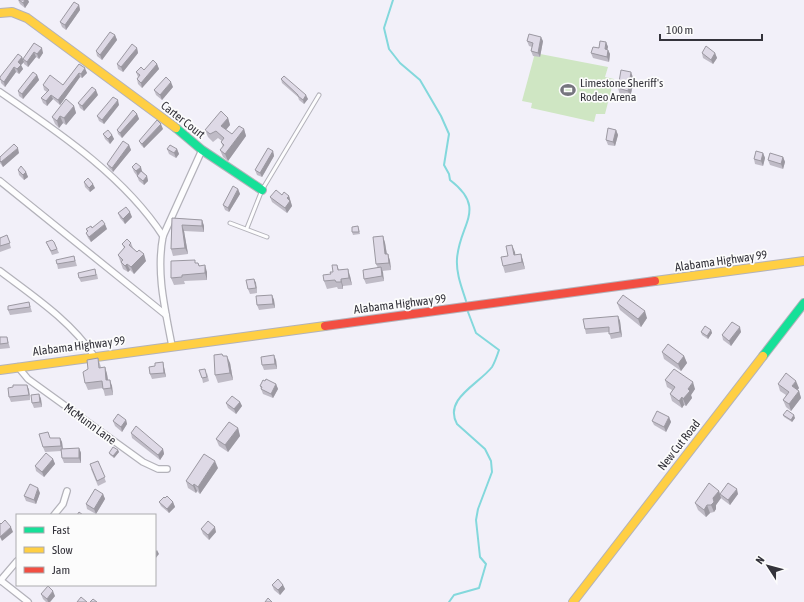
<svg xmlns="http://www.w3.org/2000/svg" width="804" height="602" viewBox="0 0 804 602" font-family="'Asap Condensed',sans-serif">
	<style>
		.green { fill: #cfe6c3 }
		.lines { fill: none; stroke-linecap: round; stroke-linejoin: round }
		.stream { stroke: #83d8dc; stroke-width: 2 }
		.lane-casing { stroke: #b3b2ba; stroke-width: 5 }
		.street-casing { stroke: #b3b2ba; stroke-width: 8 }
		.fast-casing { stroke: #b3b2ba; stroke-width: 10 }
		.slow-casing { stroke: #b3b2ba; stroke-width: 10 }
		.jam-casing { stroke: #b3b2ba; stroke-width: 10 }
		.lane { stroke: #fdfdfe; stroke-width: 3 }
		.street { stroke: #fdfdfe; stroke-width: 5.5 }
		.fast { stroke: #16e098; stroke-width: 8 }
		.slow { stroke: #ffcf43; stroke-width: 8 }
		.jam { stroke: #f24e42; stroke-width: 8 }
		.wall { fill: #bfbbc6 }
		.shaded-wall { fill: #9b98a1 }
		.building { fill: #ded9e6; stroke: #9b98a1 }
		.labels { text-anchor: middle; stroke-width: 3.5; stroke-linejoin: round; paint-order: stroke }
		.poi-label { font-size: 12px; fill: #34333b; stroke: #fcfcfc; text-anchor: start }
		.street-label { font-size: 12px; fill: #34333b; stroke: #fcfcfc }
	</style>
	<rect width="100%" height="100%" fill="#f2f0f9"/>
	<path class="green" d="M535,53L608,67L605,77L614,79L605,114H596L594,122L531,108L532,103L522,101Z"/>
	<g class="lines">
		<g class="stream">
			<path d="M393,0L384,28L389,49L400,63L420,80L441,116L449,134L444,165L449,174L450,180C488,209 459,224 457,259C456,274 462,288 466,301"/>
			<path d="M449,602L454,595L479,588L486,564L480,557L476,520L478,509L492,472L491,461L485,449L457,424C443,399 479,384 492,367C495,362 497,356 499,350L476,333L468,312"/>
		</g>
		<g class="lane-casing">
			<g id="lane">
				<path d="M230,223L267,237"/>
				<path d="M247,228L262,190L319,95"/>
			</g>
		</g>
		<g class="street-casing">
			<g id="street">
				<path d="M0,92C58,132 124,176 163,236"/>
				<path d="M0,181L166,315"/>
				<path d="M0,271C33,296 71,321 94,356"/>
				<path d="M172,346C165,309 156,273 163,236L202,150"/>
				<path d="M18,367L28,379L143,462L158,469H167"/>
				<path d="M54,515L63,504L67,491"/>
				<path d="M0,580L28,602"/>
				<path d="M0,581L17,561"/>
			</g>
		</g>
		<g class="fast-casing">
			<g id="fast">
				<path d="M176,128L202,150L262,190"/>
				<path d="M763,356L804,303"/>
			</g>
		</g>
		<g class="slow-casing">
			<g id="slow">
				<path d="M0,13L12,12L27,18L176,128"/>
				<path d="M655,281L804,261"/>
				<path d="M0,370L325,326"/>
				<path d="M573,602L763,356"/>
			</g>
		</g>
		<g class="jam-casing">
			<path id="jam" d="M325,326L655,281"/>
		</g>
		<use href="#lane" class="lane"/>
		<use href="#street" class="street"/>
		<use href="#fast" class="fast"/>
		<use href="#slow" class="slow"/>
		<use href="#jam" class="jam"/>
	</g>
	<g class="wall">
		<path d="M18,0H28L29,2L25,8L20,4Z"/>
		<path d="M79,5L80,10L66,30L62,27L60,22Z"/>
		<path d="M115,35L117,40L102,60L97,56L96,51Z"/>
		<path d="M527,41H543L540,57L533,56L531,51L532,47L529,46Z"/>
		<path d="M606,42L608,47L607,50H608L610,54L609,62L593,58L591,53Z"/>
		<path d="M34,43L43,53L39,59L36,57L28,67L24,64L23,59Z"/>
		<path d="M137,48L138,53L123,72L118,69L117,64Z"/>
		<path d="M702,53H715L717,58L713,64L703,58Z"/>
		<path d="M22,57L24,62L21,65L23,69L19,74L16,72L5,87L1,83L0,77Z"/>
		<path d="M79,64L87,73L82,78L80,77L60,105L53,99L47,106L43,103L41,98L47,92L44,90L43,85H63Z"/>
		<path d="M157,64L159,69L142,88L138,84L137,79L138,77L136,72L144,70Z"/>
		<path d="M37,75L39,80L23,99L19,96L18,91Z"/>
		<path d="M281,79L308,99L304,104L299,100L298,97L282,83Z"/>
		<path d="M634,80L630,98L620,95L618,88Z"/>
		<path d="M173,87L162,100L156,95L154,90Z"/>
		<path d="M98,95L84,111L80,108L78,103Z"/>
		<path d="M119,105L104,124L99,121L97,116Z"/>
		<path d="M74,106L76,113L66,125L63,123L59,128L55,124L52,117Z"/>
		<path d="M137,114L139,119L122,138L118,134L117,130Z"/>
		<path d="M228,118L230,125L226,130L232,134L244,129L246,136L228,161L223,157L220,150L223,147L221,142L222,141L218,138L213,142L208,137L205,130Z"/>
		<path d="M163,129L144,148L141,145L139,141Z"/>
		<path d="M616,130L618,135L615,146L608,145L606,140Z"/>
		<path d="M103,134L112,135L114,139L110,144L105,139Z"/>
		<path d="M129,145L131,150L113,172L109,168L107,164Z"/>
		<path d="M167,149H177L179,154L176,158L169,154Z"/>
		<path d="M273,151L274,156L262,177L257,175L255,170Z"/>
		<path d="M19,153L3,167L0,163V157Z"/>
		<path d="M763,153L765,158L763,166L755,164L754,159Z"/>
		<path d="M783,157L785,162L783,169L770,165L768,160Z"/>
		<path d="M132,167L142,171L147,176L148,181L144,185L139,181L137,176L134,172Z"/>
		<path d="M18,170L26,172L28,177L24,180L19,175Z"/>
		<path d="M84,182L95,188L90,192L85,187Z"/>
		<path d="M238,189L240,194L229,212L225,210L223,205Z"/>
		<path d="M282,195L289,196L292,206L287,213L272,202L270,197Z"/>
		<path d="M118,213L132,217L125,224L120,218Z"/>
		<path d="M172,218L202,220L204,226V232L184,231L188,254L173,256L171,249Z"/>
		<path d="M92,228L107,229L91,242L88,238L86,233L87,232L86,229Z"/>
		<path d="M359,229L360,234L353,235L352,232Z"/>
		<path d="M7,235L11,248L0,252V238Z"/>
		<path d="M383,236L385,243L387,254H388L390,261L391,270L382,271L384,281L366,284L364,279L378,268L376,264Z"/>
		<path d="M46,242H54L59,253L52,255Z"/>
		<path d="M131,243L133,248L146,261L134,274L130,270L128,272L123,269L118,255L124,248L122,244Z"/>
		<path d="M515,252V255L521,254L523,261L525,269L505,273L503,266L508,256Z"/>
		<path d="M74,256L77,266L58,269L57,264Z"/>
		<path d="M196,263H198L200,266L207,272V280L184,281L185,284L174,285L171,278Z"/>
		<path d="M337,265L339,270L350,276L352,285L343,286V289H338L337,287L327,289L324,281L333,272Z"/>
		<path d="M97,274L98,279L81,282L79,278Z"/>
		<path d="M254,279L256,283L257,293L250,294L248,289Z"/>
		<path d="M272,295L274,300L275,308L259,310L257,305Z"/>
		<path d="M29,302L32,312L10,315L8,310Z"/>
		<path d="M617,303L647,318L641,327L620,310Z"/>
		<path d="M618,316L620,321L622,337L611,339L609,332L586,334L585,329Z"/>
		<path d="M711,330L712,333L708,339L702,335L701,332Z"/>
		<path d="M741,332L731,346L723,340L722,335Z"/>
		<path d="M0,337H7L10,348L0,349Z"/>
		<path d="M662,352L684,356L687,363L681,371L664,359Z"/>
		<path d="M222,354L223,356L230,363L233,380L218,383L215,375Z"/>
		<path d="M98,358L101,367H105L107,374L108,380L112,386L113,395L105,396L103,388L88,390L85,383L88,369Z"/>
		<path d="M276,360L277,369L264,370L262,365Z"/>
		<path d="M163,362L166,377L152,379L150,374L155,366Z"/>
		<path d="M207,373L209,381L203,383L202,378Z"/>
		<path d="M665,380L695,389L691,395L692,398L686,406L684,405L682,408L672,401L670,394L672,390L667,387Z"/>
		<path d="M265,381L276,384L278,389L273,398L263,394L260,386Z"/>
		<path d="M778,384L799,388L797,390L799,391L801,398L791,411L786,407L783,400L786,395L780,391Z"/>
		<path d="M27,385L29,390L30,400L11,402L9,397Z"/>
		<path d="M39,394L41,399L42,407L34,408L32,403Z"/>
		<path d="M240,402L242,406L236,414L228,408L226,403Z"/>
		<path d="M783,415L795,418L792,422L784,417Z"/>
		<path d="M669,417L671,422L666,432L654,425L652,421Z"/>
		<path d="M126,420L127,424L122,432L115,426L113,421Z"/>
		<path d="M238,428L240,436L228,452L219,446L216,439Z"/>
		<path d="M131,433L163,449L164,454L160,460L132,438Z"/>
		<path d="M50,438H60L62,442L63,449L79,448L81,453V463H64L62,458L61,451L45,452L43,447Z"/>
		<path d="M118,450L119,452L114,458L110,455L109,453Z"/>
		<path d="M53,459L55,464L44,477L36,471L35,466Z"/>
		<path d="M98,461L106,482L98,486L91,469Z"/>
		<path d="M218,468L200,494L197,491L196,493L188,488L186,481Z"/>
		<path d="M719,491L720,494H738L730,505L722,499L721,498L716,505V509L714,512L710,513L706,517L698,510L695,503Z"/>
		<path d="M40,493L36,504L26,501L24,496Z"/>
		<path d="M103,494L105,499L96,514L87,509L86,504Z"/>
		<path d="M159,502H173L175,507L169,513L161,506Z"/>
		<path d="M201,529L216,532L209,540L203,534Z"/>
		<path d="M272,585H283L285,589L280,595L274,590Z"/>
		<path d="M41,594L55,596L50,602H46L43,599Z"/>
	</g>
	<g class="shaded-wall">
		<path d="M25,0H28L29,2L25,8L23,3Z"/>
		<path d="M79,5L80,10L66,30L65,25Z"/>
		<path d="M115,35L117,40L102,60L100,55Z"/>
		<path d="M541,37L543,41L540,57L538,53Z"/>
		<path d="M606,42L608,47L606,54L605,49Z"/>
		<path d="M42,48L43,53L39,59L37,54Z"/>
		<path d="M137,48L138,53L123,72L121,67Z"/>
		<path d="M608,50L610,54L609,62L607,57Z"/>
		<path d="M34,52L36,57L28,67L27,62Z"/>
		<path d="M715,53L717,58L713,64L711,60Z"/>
		<path d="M22,57L24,62L21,65L23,69L19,74L17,69L18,62Z"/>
		<path d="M157,64L159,69L142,88L141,83Z"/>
		<path d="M14,67L16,72L5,87L4,82Z"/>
		<path d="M85,68L87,73L82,78L81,74Z"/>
		<path d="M631,72L634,80L630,98L628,91Z"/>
		<path d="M79,73L80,77L60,105L58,100Z"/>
		<path d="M37,75L39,80L23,99L22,94Z"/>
		<path d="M171,82L173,87L162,100L160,95Z"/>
		<path d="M96,90L98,95L84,111L82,106Z"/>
		<path d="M51,95L53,99L47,106L46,101Z"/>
		<path d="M306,95L308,99L304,104L303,100Z"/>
		<path d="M118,100L119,105L104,124L102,120Z"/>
		<path d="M74,106L76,113L66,125L64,118Z"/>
		<path d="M137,114L139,119L122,138L120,133Z"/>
		<path d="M60,116L63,123L59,128L57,121Z"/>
		<path d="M228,118L230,125L223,133L221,126Z"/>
		<path d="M161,124L163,129L144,148L142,144Z"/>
		<path d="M244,129L246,136L228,161L225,154Z"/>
		<path d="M616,130L618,135L615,146L613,142Z"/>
		<path d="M112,135L114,139L110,144L108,139Z"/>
		<path d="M129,145L131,150L113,172L112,168Z"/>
		<path d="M18,148L19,153L3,167L1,162Z"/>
		<path d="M177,149L179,154L176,158L174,153Z"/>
		<path d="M273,151L274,156L262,177L260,173Z"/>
		<path d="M763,153L765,158L763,166L761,161Z"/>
		<path d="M783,157L785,162L783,169L781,164Z"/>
		<path d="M141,167L142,171L138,176L136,171Z"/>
		<path d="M26,172L28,177L24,180L23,175Z"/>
		<path d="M147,176L148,181L144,185L143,181Z"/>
		<path d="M93,184L95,188L90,192L89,188Z"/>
		<path d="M238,189L240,194L229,212L228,208Z"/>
		<path d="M289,196L292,206L287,213L285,208L287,198Z"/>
		<path d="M130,212L132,217L125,224L123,219Z"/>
		<path d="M202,220L204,226V232L202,226Z"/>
		<path d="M105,224L107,229L91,242L89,237Z"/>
		<path d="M182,225L184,231L188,254L185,248Z"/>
		<path d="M383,236L385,243L388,262L385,254Z"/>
		<path d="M512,245L515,252L516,262L514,255Z"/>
		<path d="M144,254L146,261L134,274L131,267Z"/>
		<path d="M388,254L390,261L391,270L389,263Z"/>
		<path d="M521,254L523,261L525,269L522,262Z"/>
		<path d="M127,264L130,270L128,272L125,266Z"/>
		<path d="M205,265L207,272V280L205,273Z"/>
		<path d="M381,267L383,272L384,281L382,276Z"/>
		<path d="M348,269L350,276L352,285L349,278Z"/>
		<path d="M254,279L256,283L257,293L256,288Z"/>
		<path d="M341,279L343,286V289L341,282Z"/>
		<path d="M272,295L274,300L275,308L273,304Z"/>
		<path d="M645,311L647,318L641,327L638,319Z"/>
		<path d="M618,316L620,321L622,337L620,332Z"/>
		<path d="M740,327L741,332L731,346L729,341Z"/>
		<path d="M711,330L712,333L708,339L707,336Z"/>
		<path d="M274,355L276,360L277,369L275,364Z"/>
		<path d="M227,356L230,363L233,380L230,373Z"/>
		<path d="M684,356L687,363L681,371L678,364Z"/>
		<path d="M163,362L166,377L164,373Z"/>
		<path d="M105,367L107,374L109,387L106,380Z"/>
		<path d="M110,380L112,386L113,395L111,388Z"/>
		<path d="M796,381L799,388L795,394L792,386Z"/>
		<path d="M693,382L695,389L691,395L692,398L686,406L683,399L688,389Z"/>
		<path d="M276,384L278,389L273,398L271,394Z"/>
		<path d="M27,385L29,390L30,400Z"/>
		<path d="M799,391L801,398L791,411L789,404Z"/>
		<path d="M39,394L41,399L42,407L40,402Z"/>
		<path d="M682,397L684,405L682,408L679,401Z"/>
		<path d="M240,402L242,406L236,414L234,409Z"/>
		<path d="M794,415L795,418L792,422L791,420Z"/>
		<path d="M669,417L671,422L666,432L664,427Z"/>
		<path d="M126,420L127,424L122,432L121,427Z"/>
		<path d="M238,428L240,436L228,452L225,445Z"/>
		<path d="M60,438L62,442L63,451L61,446Z"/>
		<path d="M79,448L81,453V463L79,458Z"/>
		<path d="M163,449L164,454L160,460L158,455Z"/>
		<path d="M118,450L119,452L114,458L113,456Z"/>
		<path d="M53,459L55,464L44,477L42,472Z"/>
		<path d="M215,461L218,468L200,494L198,487Z"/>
		<path d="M194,484L197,491L196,493L193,486Z"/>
		<path d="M38,488L40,493L36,504L34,500Z"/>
		<path d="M737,489L738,494L730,505L728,500Z"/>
		<path d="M719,491L721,498L716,505V509L714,512L711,505L713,498Z"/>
		<path d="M103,494L105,499L96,514L94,509Z"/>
		<path d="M173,502L175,507L169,513L167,509Z"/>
		<path d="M707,505L710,513L706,517L704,510Z"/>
		<path d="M11,527L13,532L2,541L0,537Z"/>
		<path d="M215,527L216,532L209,540L208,535Z"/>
		<path d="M157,550L159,554L155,559V552Z"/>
		<path d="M283,585L285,589L280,595L278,590Z"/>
		<path d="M53,591L55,596L50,602H48L47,599Z"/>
	</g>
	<g class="building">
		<path d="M19,0H25L23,3Z"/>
		<path d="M74,2L79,5L65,25L60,22Z"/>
		<path d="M110,32L115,35L100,55L96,51Z"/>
		<path d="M529,34L541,37L538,53L531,51L533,43L527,41Z"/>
		<path d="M600,41L606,42L605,49L608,50L607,57L591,53L593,47L599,48Z"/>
		<path d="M34,43L42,48L37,54L34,52L27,62L23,59Z"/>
		<path d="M132,44L137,48L121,67L117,64Z"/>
		<path d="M706,46L715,53L711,60L702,53Z"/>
		<path d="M18,54L22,57L18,62L21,65L17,69L14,67L4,82L0,79V77Z"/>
		<path d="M153,60L157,64L141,83L137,79L140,75L136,72L141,67L144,70Z"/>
		<path d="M79,64L85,68L81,74L79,73L58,100L51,95L46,101L41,98L49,90L43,85L50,75L63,85Z"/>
		<path d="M621,70L631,72L628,91L618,88Z"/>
		<path d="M33,72L37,75L22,94L18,91Z"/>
		<path d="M284,76L306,95L303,100L298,96V95L281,79Z"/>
		<path d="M166,77L171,82L160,95L154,90Z"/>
		<path d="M92,87L96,90L82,106L78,103Z"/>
		<path d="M113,97L118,100L102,120L97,116Z"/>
		<path d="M66,99L74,106L64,118L60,116L57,121L52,117Z"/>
		<path d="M133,110L137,114L120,133L117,130Z"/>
		<path d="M221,111L228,118L221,126L232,134L239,126L244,129L225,154L220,150L224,145L221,142L224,138L216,131L210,134L205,130Z"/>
		<path d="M157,120L161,124L142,144L139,141Z"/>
		<path d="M608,128L616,130L613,142L606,140Z"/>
		<path d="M108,130L112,135L108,139L103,134Z"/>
		<path d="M123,141L129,145L112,168L107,164Z"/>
		<path d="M14,144L18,148L1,162L0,161V157Z"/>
		<path d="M170,145L177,149L174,153L167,149Z"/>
		<path d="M268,148L273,151L260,173L255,170Z"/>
		<path d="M756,151L763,153L761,161L754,159Z"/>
		<path d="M770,153L783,157L781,164L768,160Z"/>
		<path d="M136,163L141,167L136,171L132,167Z"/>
		<path d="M21,166L26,172L23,175L18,170Z"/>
		<path d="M141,171L147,176L143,181L137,176Z"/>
		<path d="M88,178L93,184L89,188L84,182Z"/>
		<path d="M233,186L238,189L228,208L223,205Z"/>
		<path d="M276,190L282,195L284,192L289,196L287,198L290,201L285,208L270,197Z"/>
		<path d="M126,207L130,212L123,219L118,213Z"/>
		<path d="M172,218L202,220V226L182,225L185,248L171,249Z"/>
		<path d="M102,220L105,224L89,237L86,233L88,231L86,229L91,226L92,228Z"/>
		<path d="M358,226L359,232H352V227Z"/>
		<path d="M7,235L10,243L0,246V238Z"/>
		<path d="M383,236L385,254H388L389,263L376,264L373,237Z"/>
		<path d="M127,239L131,243L129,245L137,252L139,250L144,254L131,267L127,264L125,266L121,262L123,260L118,255L125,247L122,244Z"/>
		<path d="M52,240L54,242L57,249L51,251L46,242Z"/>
		<path d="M512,245L514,255L521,254L522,262L503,266L501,257L508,256L506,246Z"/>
		<path d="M74,256L75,261L57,264L56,260Z"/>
		<path d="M195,260V263H198L199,266L205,265V273L182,275V277L171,278V261Z"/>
		<path d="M332,265H337L338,270L348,269L349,278L341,279V282H336L335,280L324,281L323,275L331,274L330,272H333Z"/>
		<path d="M381,267L382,276L364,279L363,270Z"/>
		<path d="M95,269L96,275L79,278L78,273Z"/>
		<path d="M254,279L256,288L248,289L246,280Z"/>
		<path d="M272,295L273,304L257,305L256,296Z"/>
		<path d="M623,295L645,311L638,319L617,303Z"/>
		<path d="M29,302L30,307L8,310V306Z"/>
		<path d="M618,316L620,332L609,334V327L585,329L583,319Z"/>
		<path d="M732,322L740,327L729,341L722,335Z"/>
		<path d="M705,326L711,330L707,336L701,332Z"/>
		<path d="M0,337H7L8,343L0,344Z"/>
		<path d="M668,344L684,356L678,364L662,352Z"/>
		<path d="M222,354L223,356H227L230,373L215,375L214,355Z"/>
		<path d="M274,355L275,364L262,365L261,357Z"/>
		<path d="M98,358L99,368L105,367L106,380H110L111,388L103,389L102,381L85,383L83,372L88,369L87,360Z"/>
		<path d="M163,362L164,373L150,374L149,367L155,366V363Z"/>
		<path d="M205,369L207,377L202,378L199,370Z"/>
		<path d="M674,369L693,382L688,389L690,391L683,399L682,397L679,401L670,394L675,387L665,380Z"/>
		<path d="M786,373L796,381L792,386L799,391L789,404L783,400L789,392L778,384Z"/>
		<path d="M266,379L276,384L271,394L261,389L262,387L260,386L263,380L265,381Z"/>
		<path d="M13,385H27L29,395L9,397L8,388L13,387Z"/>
		<path d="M39,394L40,402L32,403L31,395Z"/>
		<path d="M232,396L240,402L234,409L226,403Z"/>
		<path d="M787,410L794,415L791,420L783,415Z"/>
		<path d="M657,411L669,417L664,427L652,421Z"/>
		<path d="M118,414L126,420L121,427L113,421Z"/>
		<path d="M229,422L238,428L225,445L216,439Z"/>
		<path d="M136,426L163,449L158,455L131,433Z"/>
		<path d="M48,432L50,438H60L61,446L43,447L39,434Z"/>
		<path d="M113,447L118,450L113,456L109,453Z"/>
		<path d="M79,448V458H62L61,449Z"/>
		<path d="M46,453L53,459L42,472L35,466Z"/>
		<path d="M204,454L215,461L198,487L194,484L193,486L186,481Z"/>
		<path d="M98,461L105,477L97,481L90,464Z"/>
		<path d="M709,483L719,491L713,498L714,502L711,505H707L704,510L695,503Z"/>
		<path d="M728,483L737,489L728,500L720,494Z"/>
		<path d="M30,484L38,488L34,500L24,496Z"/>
		<path d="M95,489L103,494L94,509L86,504Z"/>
		<path d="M167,496L173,502L167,509L159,502L164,497L165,498Z"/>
		<path d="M79,512L83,515H77Z"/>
		<path d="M5,520L11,527L0,537V523L1,524Z"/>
		<path d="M208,521L215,527L208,535L201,529Z"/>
		<path d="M278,579L283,585L278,590L272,585Z"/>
		<path d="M48,586L53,591L47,599L41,594Z"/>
		<path d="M81,597L87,602H77Z"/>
		<path d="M268,598L272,602H265Z"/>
		<path d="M93,599L97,602H90Z"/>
	</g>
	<defs>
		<g id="stadium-bare" transform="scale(1.2)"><path d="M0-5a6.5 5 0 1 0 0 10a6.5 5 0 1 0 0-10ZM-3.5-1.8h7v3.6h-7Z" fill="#76757e" stroke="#fcfcfc" stroke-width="2.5" paint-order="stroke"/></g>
	</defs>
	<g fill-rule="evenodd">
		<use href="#stadium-bare" x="568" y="90"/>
	</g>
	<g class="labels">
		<g class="poi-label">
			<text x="580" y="87">Limestone Sheriff's<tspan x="580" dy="14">Rodeo Arena</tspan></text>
		</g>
		<g class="street-label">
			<text transform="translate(183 120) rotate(38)" y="4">Carter Court</text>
			<text transform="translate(721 261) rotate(-8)" y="4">Alabama Highway 99</text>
			<text transform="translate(400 304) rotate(-7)" y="4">Alabama Highway 99</text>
			<text transform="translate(79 346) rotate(-7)" y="4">Alabama Highway 99</text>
			<text transform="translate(90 424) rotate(36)" y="4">McMunn Lane</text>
			<text transform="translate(679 445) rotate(-52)" y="4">New Cut Road</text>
		</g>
	</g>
	<rect x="16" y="514" width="140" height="72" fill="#fcfcfc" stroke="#acacaf"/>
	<rect x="24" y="527" width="20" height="6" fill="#16e098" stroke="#acacaf"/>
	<text x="52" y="534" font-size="12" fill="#34333b">Fast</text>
	<rect x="24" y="547" width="20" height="6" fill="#ffcf43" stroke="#acacaf"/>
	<text x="52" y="554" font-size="12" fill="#34333b">Slow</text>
	<rect x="24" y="567" width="20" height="6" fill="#f24e42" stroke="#acacaf"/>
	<text x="52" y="574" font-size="12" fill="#34333b">Jam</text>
	<g transform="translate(768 566) rotate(306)" stroke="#fcfcfc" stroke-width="3" paint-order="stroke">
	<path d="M0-3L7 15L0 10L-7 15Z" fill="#34333b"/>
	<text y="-6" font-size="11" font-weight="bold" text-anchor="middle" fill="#34333b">N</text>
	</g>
	<path d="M660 34v6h102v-6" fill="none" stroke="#34333b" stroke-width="2"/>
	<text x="666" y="34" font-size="12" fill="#34333b" stroke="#fcfcfc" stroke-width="3" paint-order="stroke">100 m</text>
</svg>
